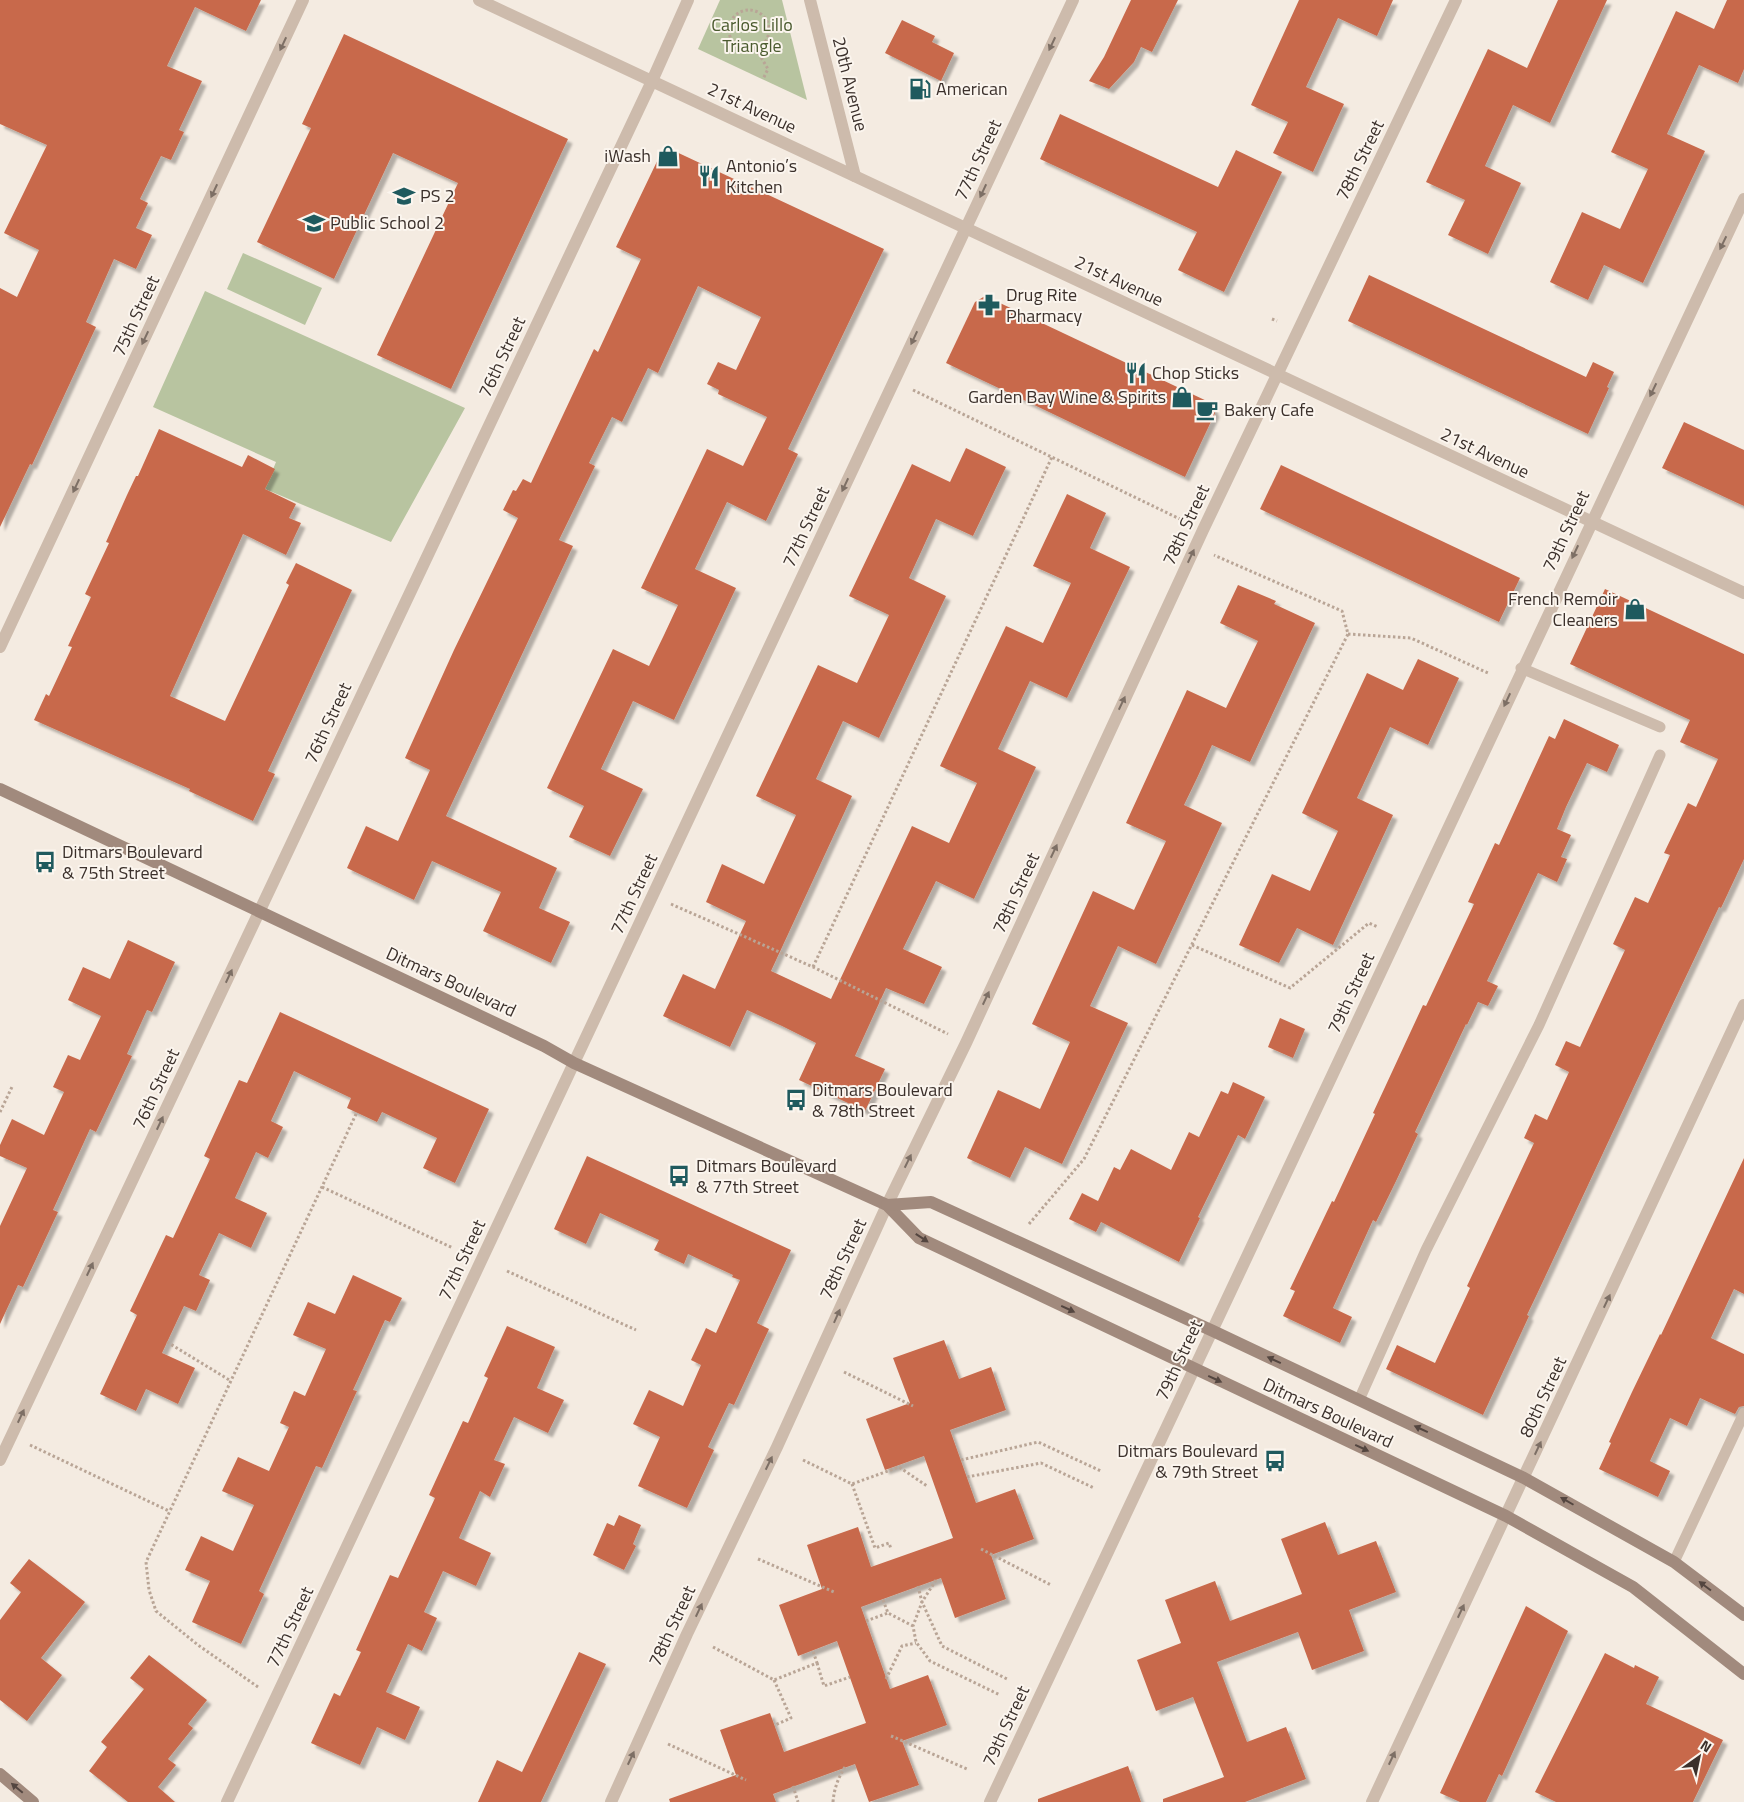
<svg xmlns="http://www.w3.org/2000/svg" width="1744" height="1802" viewBox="0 0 1744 1802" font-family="'Titillium Web',sans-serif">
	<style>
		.green { fill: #b8c4a0 }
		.building { fill: #c8694b; filter: url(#shadow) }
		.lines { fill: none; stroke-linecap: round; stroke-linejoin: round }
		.path { stroke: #b9a596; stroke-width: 3; stroke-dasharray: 2.5 2.5; stroke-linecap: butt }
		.lane { stroke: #cdbbac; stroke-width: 11 }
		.street { stroke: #cdbbac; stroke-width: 12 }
		.secondary { stroke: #a18a7d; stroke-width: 12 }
		.oneway { fill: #7d6f65 }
		.oneway2 { fill: #544640 }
		.labels { text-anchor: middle; stroke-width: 4; stroke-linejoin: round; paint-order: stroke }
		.park-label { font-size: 18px; fill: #4a5a2e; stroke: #fbf5ee }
		.street-label { font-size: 18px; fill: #3b302b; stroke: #fbf5ee }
		.poi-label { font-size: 18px; fill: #3b302b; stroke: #fbf5ee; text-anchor: start }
	</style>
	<defs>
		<filter id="shadow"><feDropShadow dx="4.5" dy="4.5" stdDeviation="1" flood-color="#0004"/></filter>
	</defs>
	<rect width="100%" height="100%" fill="#f4ebe1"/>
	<g class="green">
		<path d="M720,0H782L807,100L698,49Z"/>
		<path d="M243,253L322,288L305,325L227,289Z"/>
		<path d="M205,291L465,408L391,542L265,489L276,462L153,407Z"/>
	</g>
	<g class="building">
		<path d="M0,0H261L246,31L195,7L167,66L202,81L179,130L184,132L171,160L161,156L140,199L148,203L136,228L152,235L136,269L114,259L86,322L96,327L32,465L30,464L0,527V288L17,297L39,250L4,233L47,145L0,124Z"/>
		<path d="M1131,0H1178L1152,52L1141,47L1134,62L1109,89L1089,81L1104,57Z"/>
		<path d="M1299,0H1393L1377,36L1338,18L1306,87L1344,104L1313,172L1273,153L1288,122L1251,105Z"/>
		<path d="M1558,0H1607L1550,123L1513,105L1485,166L1521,183L1488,254L1448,235L1465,200L1426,182L1488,49L1527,68Z"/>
		<path d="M1727,0H1744V69L1738,83L1699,65L1667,134L1705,151L1643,283L1604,265L1588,300L1550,282L1582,212L1620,229L1648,169L1611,152L1676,11L1714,29Z"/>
		<path d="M902,20L935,36L932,42L954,53L941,81L885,53Z"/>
		<path d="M344,34L568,139L451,389L377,355L458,183L393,153L334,279L257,242L311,128L302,124Z"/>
		<path d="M1060,114L1218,187L1236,150L1282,172L1224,292L1178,270L1197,232L1040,159Z"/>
		<path d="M670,149L884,249L788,449L798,454L766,521L727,502L695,569L736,588L674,720L633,701L601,769L643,789L610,856L569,837L584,806L547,788L613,649L649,666L664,635L678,605L641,588L707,449L743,466L767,417L718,394L719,390L707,384L718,362L736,370L761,317L698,286L658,373L648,368L622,422L612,417L589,463L595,466L559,540L573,546L446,816L557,868L539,908L570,922L551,963L483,931L501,892L432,861L414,900L347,868L366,826L398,841L430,770L405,758L454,650L518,518L503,510L513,490L516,491L523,479L531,483L594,349L598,352L641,259L616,247L661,153Z"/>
		<path d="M1369,275L1586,377L1593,362L1614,372L1607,387L1609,388L1588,434L1348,321Z"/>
		<path d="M985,296L1211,403L1215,413L1185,477L946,363L975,302Z"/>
		<path d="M1684,422L1744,450V506L1662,468Z"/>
		<path d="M159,429L242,467L248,455L275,469L265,489L296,504L289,518L301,523L286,555L243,534L170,696L225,721L289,585L286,583L296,563L352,590L268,771L275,774L253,821L189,791L190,789L34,720L46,694L49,696L72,647L68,646L91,597L85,594L109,543L106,542L127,495L136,476H138Z"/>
		<path d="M966,448L1006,467L973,536L936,519L921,552L909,578L946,596L879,738L843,721L816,779L852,796L771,971L831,999L912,826L949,843L977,783L940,766L1006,626L1043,643L1071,583L1033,566L1067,494L1106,513L1090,548L1130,567L1067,698L1030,681L998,749L1036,767L974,899L936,881L903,949L942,967L924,1004L886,988L855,1056L885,1069L865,1111L799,1080L816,1043L782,1026L747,1010L730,1047L663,1016L683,974L715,989L746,921L706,902L722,864L764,884L796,815L756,796L818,665L857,683L889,615L849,596L912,464L950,482Z"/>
		<path d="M1281,465L1520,578L1499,622L1260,509Z"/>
		<path d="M1238,585L1276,601L1274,604L1315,623L1250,762L1212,745L1198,776L1184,805L1222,823L1156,964L1118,946L1090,1006L1128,1023L1062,1164L1025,1147L1010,1178L967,1158L998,1090L1040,1109L1070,1042L1032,1024L1093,891L1134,910L1166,841L1126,823L1187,690L1226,708L1258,641L1220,623Z"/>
		<path d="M1605,589L1744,654V859L1721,908L1719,907L1662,1027L1538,1292L1527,1315L1529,1316L1483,1415L1386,1369L1397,1345L1435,1363L1470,1288L1467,1286L1534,1143L1524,1138L1535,1114L1547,1120L1569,1072L1555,1065L1566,1041L1580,1047L1625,950L1613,944L1635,897L1648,903L1670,855L1664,853L1688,803L1696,807L1718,759L1680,742L1690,720L1570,664Z"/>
		<path d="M1418,659L1459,678L1428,745L1390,727L1357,798L1393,815L1333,945L1297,928L1279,963L1239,945L1272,874L1310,891L1338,831L1302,813L1367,673L1403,690Z"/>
		<path d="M1564,719L1619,745L1607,772L1587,763L1566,807L1557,829L1571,835L1561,857L1567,859L1557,882L1538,873L1487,981L1498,986L1488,1006L1478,1002L1467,1025L1466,1024L1415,1132L1418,1134L1397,1179L1376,1222L1373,1220L1333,1308L1352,1317L1340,1343L1283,1316L1295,1291L1290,1289L1332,1201L1334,1202L1375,1114L1373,1113L1423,1005L1426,1006L1474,904L1468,902L1495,843L1499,845L1549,736L1555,739Z"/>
		<path d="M128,940L175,962L152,1012L147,1010L127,1054L132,1056L96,1132L90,1129L53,1210L58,1212L23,1287L18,1285L0,1324V1226L27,1168L0,1156V1145L12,1119L44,1135L64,1092L53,1087L68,1055L80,1060L101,1016L68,1000L83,967L110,979Z"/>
		<path d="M280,1012L489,1109L455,1183L423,1168L437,1138L382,1112L377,1122L347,1108L351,1098L294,1071L271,1121L283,1127L268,1158L256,1152L235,1198L267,1213L251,1248L219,1233L199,1275L210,1280L196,1311L184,1306L162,1353L195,1368L178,1404L146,1389L136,1411L100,1394L137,1315L130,1311L166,1235L173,1238L210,1159L204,1156L239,1080L247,1083Z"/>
		<path d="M1280,1018L1305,1029L1293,1058L1268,1047Z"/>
		<path d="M1233,1082L1265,1097L1245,1139L1238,1135L1198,1217L1200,1218L1179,1262L1101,1222L1096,1232L1069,1219L1082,1193L1098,1201L1114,1167L1120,1170L1131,1149L1171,1170L1189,1132L1199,1137L1221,1091L1228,1094Z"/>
		<path d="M587,1156L791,1250L757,1323L769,1329L734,1405L729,1403L708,1447L714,1450L687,1508L638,1486L660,1437L633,1424L649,1390L683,1406L701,1365L691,1360L706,1328L716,1333L740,1280L732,1277L733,1275L688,1254L684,1264L654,1250L659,1240L600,1213L586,1244L554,1229Z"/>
		<path d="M1744,1158V1294L1734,1289L1711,1338L1744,1354V1406L1739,1407L1735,1414L1700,1398L1687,1426L1670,1418L1650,1461L1670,1471L1658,1497L1599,1469L1611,1443L1609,1442L1632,1392L1660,1334L1661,1335Z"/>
		<path d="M353,1275L402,1298L390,1322L385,1320L353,1390L357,1391L322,1468L316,1466L259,1591L264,1594L241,1644L192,1622L210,1581L185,1570L201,1536L233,1551L254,1505L222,1491L238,1457L269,1471L289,1427L280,1423L294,1391L305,1396L326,1349L293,1335L308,1302L335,1314Z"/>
		<path d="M507,1326L555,1347L537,1388L564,1400L548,1433L514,1417L494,1460L505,1464L490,1497L480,1491L459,1538L491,1553L476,1586L443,1571L424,1612L437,1618L422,1651L408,1644L386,1692L420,1707L405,1740L377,1727L360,1765L311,1743L334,1693L340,1696L361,1652L356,1650L390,1575L398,1578L435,1498L429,1495L463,1421L468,1423L488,1378L484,1376Z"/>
		<path d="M944,1340L959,1379L991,1367L1006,1410L950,1430L976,1503L1015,1489L1034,1539L991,1555L1006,1599L955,1618L941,1578L861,1607L890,1689L928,1675L947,1725L902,1741L919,1785L869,1802L855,1764L773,1794L776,1802H670L669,1799L736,1775L720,1730L770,1713L784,1752L866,1723L837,1641L798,1656L779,1605L822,1589L807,1545L858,1527L871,1567L953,1538L924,1456L885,1470L866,1419L910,1403L893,1358Z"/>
		<path d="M619,1515L641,1525L633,1544L636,1546L624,1570L593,1555L607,1523L614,1526Z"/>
		<path d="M1325,1522L1338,1555L1376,1541L1396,1592L1349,1610L1364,1651L1312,1670L1298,1632L1217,1662L1247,1742L1286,1727L1306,1779L1245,1802H1163V1799L1224,1777L1193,1697L1156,1711L1137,1660L1181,1643L1165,1600L1215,1581L1230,1621L1302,1594L1281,1539Z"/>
		<path d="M29,1559L85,1602L41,1658L62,1675L27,1721L0,1700V1620L21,1592L10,1583Z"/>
		<path d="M1526,1606L1568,1631L1502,1776L1499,1774L1486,1802H1460L1440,1793Z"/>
		<path d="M579,1652L606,1664L541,1802H478L497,1760L522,1772Z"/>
		<path d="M1605,1653L1634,1668L1635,1665L1659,1677L1646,1704L1723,1740L1693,1802H1556L1535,1792Z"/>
		<path d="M149,1655L207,1700L188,1724L193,1728L168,1759L176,1765L158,1787L175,1802H128L89,1771L107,1747L101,1742L144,1689L130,1678Z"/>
		<path d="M1128,1766L1141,1802H1038V1799Z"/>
	</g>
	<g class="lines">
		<g class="path">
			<circle cx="749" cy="30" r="20"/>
			<path d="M756,49L768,69L763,79"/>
			<path d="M1272,319L1277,321"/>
			<path d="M913,390L1184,521"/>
			<path d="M1348,634L1411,638L1488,673"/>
			<path d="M671,904L813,967L948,1034"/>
			<path d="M1192,945L1290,988L1369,923L1378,927"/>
			<path d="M813,967L1052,457"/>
			<path d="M0,1112L12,1087"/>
			<path d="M322,1187L453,1248"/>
			<path d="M1029,1224L1084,1159L1348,634L1342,611L1214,555"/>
			<path d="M507,1271L636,1330"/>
			<path d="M167,1342L231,1381"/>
			<path d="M844,1372L913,1406"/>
			<path d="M30,1445L169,1511"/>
			<path d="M803,1460L852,1484L899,1467L927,1486"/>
			<path d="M961,1460L1038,1442L1101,1471"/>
			<path d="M967,1477L1041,1463L1094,1488"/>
			<path d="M852,1484L875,1548L889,1543L891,1549"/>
			<path d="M981,1549L1051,1585"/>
			<path d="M758,1559L834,1592"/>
			<path d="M936,1580L922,1602L913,1626L916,1642L930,1661L1000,1695"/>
			<path d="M918,1586L922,1602L942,1646L1007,1679"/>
			<path d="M883,1600L888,1613L913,1626"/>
			<path d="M866,1621L888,1613"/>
			<path d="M713,1647L774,1680L817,1663L813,1651"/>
			<path d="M817,1663L824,1686L850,1677"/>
			<path d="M886,1679L902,1646L916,1643"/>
			<path d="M774,1680L791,1718L775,1725"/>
			<path d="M258,1687L198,1645L156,1611L149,1590L146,1562L357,1112"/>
			<path d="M891,1736L967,1769"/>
			<path d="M668,1744L746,1780"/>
			<path d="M793,1786L798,1802"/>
			<path d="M833,1802C834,1789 838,1778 845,1767"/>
		</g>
		<g class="lane">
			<path d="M1521,668L1660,727"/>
			<path d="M1359,1400L1426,1250L1539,1025L1660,755"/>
			<path d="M1674,1562L1744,1413"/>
		</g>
		<g class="street">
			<path d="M479,0L1744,593"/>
			<path d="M810,0L855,176"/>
			<path d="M0,647L303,0"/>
			<path d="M0,1460L652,81L688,0"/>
			<path d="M227,1802L1073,0"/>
			<path d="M611,1802L687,1634L777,1447L887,1205L966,1043L1203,530L1456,0"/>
			<path d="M990,1802C1244,1269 1488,732 1744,199"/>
			<path d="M1372,1802L1744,1005"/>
		</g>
		<g class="secondary">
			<path d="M0,789L544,1046L574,1063L887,1205L919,1238L1506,1516L1633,1587L1744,1674"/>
			<path d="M887,1205L931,1202L1213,1331L1524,1478L1674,1562L1744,1615"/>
			<path d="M0,1774L33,1802"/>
		</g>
	</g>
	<defs><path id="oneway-solid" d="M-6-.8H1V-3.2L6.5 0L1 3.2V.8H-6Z" transform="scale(1.25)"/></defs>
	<g class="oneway">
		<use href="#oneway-solid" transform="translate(283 44) rotate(115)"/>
		<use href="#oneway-solid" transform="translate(1052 44) rotate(115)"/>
		<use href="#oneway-solid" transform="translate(214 191) rotate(115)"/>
		<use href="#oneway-solid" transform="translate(983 191) rotate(115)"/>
		<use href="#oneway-solid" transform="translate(1723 243) rotate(116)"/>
		<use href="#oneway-solid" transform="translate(145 338) rotate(115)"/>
		<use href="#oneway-solid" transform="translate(914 338) rotate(115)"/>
		<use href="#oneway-solid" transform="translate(1653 390) rotate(116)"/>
		<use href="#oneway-solid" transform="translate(845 485) rotate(115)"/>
		<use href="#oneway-solid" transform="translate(76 486) rotate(115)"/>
		<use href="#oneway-solid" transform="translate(1575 552) rotate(115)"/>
		<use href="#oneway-solid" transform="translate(1191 556) rotate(-65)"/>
		<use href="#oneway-solid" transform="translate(1507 700) rotate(115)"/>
		<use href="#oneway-solid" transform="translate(1122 703) rotate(-65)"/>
		<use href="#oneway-solid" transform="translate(1054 851) rotate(-65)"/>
		<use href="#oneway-solid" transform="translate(229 976) rotate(-65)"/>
		<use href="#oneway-solid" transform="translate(986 998) rotate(-65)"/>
		<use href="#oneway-solid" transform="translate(160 1123) rotate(-65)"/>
		<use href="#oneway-solid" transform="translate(908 1161) rotate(-64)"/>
		<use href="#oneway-solid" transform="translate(90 1269) rotate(-65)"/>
		<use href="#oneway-solid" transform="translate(1607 1301) rotate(-65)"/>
		<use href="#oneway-solid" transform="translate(837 1316) rotate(-66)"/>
		<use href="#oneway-solid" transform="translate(21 1416) rotate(-65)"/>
		<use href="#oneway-solid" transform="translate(1538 1448) rotate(-65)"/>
		<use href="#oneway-solid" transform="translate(769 1463) rotate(-64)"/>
		<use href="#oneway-solid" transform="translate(699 1610) rotate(-65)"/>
		<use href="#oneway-solid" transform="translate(1461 1611) rotate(-65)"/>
		<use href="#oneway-solid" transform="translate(631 1758) rotate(-65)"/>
		<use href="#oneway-solid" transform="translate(1392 1758) rotate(-65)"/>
	</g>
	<g class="oneway2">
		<use href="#oneway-solid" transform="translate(922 1238) rotate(33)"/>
		<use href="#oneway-solid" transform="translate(1068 1309) rotate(25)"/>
		<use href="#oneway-solid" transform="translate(1274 1360) rotate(-155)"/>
		<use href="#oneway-solid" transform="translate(1215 1379) rotate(25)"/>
		<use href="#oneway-solid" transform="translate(1421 1429) rotate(-155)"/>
		<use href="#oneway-solid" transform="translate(1362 1448) rotate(25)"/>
		<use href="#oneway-solid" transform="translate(1567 1501) rotate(-150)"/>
		<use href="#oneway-solid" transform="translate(1705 1586) rotate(-143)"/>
		<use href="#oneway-solid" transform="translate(17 1788) rotate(-140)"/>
	</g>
	<defs>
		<g id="fuel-bare" transform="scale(1.725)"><path d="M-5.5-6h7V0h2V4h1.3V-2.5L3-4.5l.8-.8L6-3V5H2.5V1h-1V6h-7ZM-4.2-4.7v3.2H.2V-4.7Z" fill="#1f5a5e" stroke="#fbf5ee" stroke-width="2.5" paint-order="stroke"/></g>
		<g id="shop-bare" transform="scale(1.725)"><path d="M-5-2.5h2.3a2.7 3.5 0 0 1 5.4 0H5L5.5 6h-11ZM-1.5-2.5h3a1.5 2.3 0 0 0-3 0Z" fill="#1f5a5e" stroke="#fbf5ee" stroke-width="2.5" paint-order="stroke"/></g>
		<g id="restaurant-bare" transform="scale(1.725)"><path d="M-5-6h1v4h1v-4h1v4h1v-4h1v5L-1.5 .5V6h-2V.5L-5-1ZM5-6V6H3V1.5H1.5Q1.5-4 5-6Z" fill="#1f5a5e" stroke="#fbf5ee" stroke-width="2.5" paint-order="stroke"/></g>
		<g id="school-bare" transform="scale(1.725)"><path d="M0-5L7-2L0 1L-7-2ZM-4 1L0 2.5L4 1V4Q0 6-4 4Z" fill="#1f5a5e" stroke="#fbf5ee" stroke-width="2.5" paint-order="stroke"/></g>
		<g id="pharmacy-bare" transform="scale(1.725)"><path d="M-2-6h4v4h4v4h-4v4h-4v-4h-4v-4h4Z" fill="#1f5a5e" stroke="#fbf5ee" stroke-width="2.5" paint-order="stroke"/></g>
		<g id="cafe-bare" transform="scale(1.725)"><path d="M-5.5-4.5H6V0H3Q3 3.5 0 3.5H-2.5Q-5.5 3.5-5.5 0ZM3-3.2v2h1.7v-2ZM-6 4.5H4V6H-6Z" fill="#1f5a5e" stroke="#fbf5ee" stroke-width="2.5" paint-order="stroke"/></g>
		<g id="bus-bare" transform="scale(1.725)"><path d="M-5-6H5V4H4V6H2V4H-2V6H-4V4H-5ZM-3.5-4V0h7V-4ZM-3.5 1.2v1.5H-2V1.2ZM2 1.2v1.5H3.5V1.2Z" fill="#1f5a5e" stroke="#fbf5ee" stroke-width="2.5" paint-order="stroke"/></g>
	</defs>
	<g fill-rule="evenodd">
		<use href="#fuel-bare" x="920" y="89"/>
		<use href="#shop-bare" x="668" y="156"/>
		<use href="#restaurant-bare" x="709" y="176"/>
		<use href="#school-bare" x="404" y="196"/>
		<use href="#school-bare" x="314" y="223"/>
		<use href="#pharmacy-bare" x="989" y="305"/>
		<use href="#restaurant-bare" x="1136" y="373"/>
		<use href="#shop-bare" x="1182" y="397"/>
		<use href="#cafe-bare" x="1207" y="410"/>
		<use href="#shop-bare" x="1635" y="609"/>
		<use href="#bus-bare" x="45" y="862"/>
		<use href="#bus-bare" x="796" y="1100"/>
		<use href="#bus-bare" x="679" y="1176"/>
		<use href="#bus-bare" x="1275" y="1461"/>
	</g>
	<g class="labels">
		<g class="park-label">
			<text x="752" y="31">Carlos Lillo<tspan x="752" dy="21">Triangle</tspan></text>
		</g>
		<g class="street-label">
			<text transform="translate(850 84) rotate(76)" y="6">20th Avenue</text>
			<text transform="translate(752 108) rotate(25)" y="6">21st Avenue</text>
			<text transform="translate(978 160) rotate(-65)" y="6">77th Street</text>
			<text transform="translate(1360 160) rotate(-64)" y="6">78th Street</text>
			<text transform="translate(1119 281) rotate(25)" y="6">21st Avenue</text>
			<text transform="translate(136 316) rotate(-65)" y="6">75th Street</text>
			<text transform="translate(502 357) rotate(-65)" y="6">76th Street</text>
			<text transform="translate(1485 453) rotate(25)" y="6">21st Avenue</text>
			<text transform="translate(1186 525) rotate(-65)" y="6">78th Street</text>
			<text transform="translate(806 527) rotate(-65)" y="6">77th Street</text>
			<text transform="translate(1566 531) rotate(-65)" y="6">79th Street</text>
			<text transform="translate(328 723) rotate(-65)" y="6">76th Street</text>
			<text transform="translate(1016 893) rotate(-65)" y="6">78th Street</text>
			<text transform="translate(634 894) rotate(-65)" y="6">77th Street</text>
			<text transform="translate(451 982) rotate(25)" y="6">Ditmars Boulevard</text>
			<text transform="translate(1351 993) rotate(-65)" y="6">79th Street</text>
			<text transform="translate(156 1089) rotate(-65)" y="6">76th Street</text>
			<text transform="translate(843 1259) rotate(-65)" y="6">78th Street</text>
			<text transform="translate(462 1260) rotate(-65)" y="6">77th Street</text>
			<text transform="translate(1179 1360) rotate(-65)" y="6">79th Street</text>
			<text transform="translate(1543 1397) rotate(-65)" y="6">80th Street</text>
			<text transform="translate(1328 1413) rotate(25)" y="6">Ditmars Boulevard</text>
			<text transform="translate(672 1626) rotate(-65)" y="6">78th Street</text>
			<text transform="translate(290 1627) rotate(-65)" y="6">77th Street</text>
			<text transform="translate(1006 1726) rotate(-65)" y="6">79th Street</text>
		</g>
		<g class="poi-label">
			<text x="936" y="95">American</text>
			<text x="651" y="162" text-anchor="end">iWash</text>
			<text x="726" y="172">Antonio’s<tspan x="726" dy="21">Kitchen</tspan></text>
			<text x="420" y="202">PS 2</text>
			<text x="330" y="229">Public School 2</text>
			<text x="1006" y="301">Drug Rite<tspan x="1006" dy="21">Pharmacy</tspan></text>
			<text x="1152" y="379">Chop Sticks</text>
			<text x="1166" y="403" text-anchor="end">Garden Bay Wine &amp; Spirits</text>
			<text x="1224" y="416">Bakery Cafe</text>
			<text x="1618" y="605" text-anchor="end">French Remoir<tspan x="1618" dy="21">Cleaners</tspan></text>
			<text x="62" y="858">Ditmars Boulevard<tspan x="62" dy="21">&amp; 75th Street</tspan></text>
			<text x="812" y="1096">Ditmars Boulevard<tspan x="812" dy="21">&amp; 78th Street</tspan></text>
			<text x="696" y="1172">Ditmars Boulevard<tspan x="696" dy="21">&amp; 77th Street</tspan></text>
			<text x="1258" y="1457" text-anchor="end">Ditmars Boulevard<tspan x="1258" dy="21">&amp; 79th Street</tspan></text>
		</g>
	</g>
	<g transform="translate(1699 1757) rotate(33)" stroke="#fbf5ee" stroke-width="4" paint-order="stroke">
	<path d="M0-4L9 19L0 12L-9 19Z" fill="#3b302b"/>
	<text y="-8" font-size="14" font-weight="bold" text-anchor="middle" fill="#3b302b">N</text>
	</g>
</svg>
